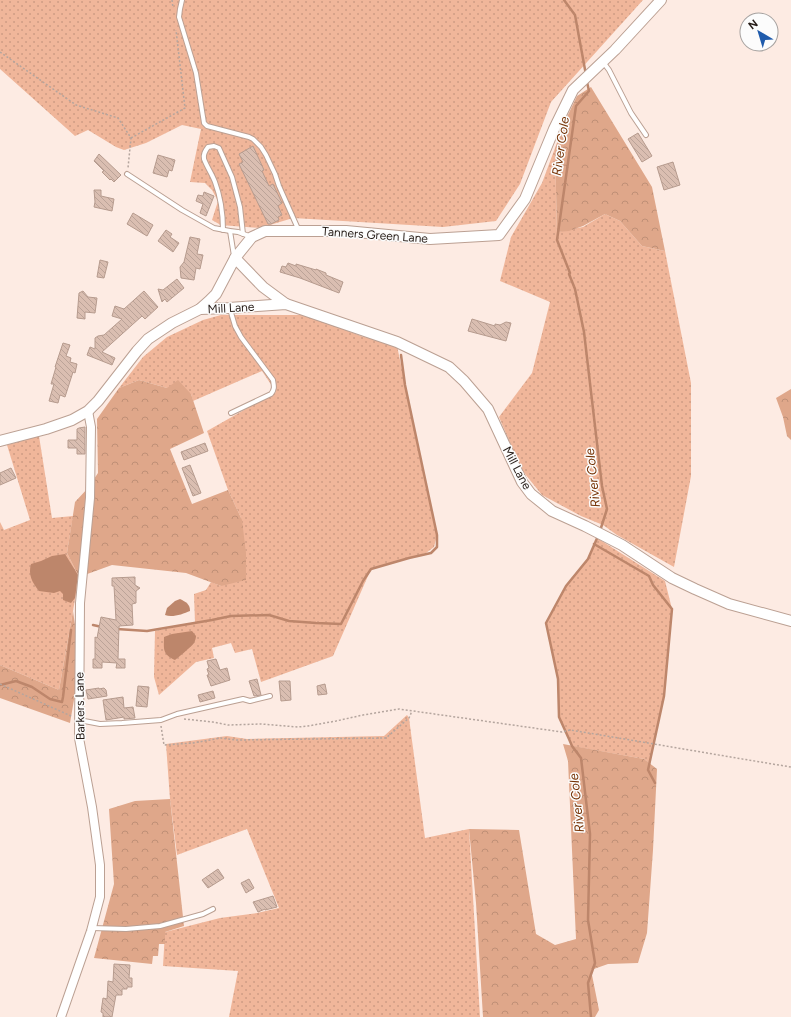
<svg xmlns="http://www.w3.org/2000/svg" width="791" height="1017" viewBox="0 0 791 1017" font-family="Figtree,sans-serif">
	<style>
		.grass { fill: url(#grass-dots) }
		.forest { fill: url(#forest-crowns) }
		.water { fill: #bd866b }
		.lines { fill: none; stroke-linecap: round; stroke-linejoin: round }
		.stream { stroke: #bd866b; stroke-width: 2.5 }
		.building { fill: url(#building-back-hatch); stroke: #b69b8e }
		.service-casing { stroke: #bba093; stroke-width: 6 }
		.minor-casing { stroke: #bba093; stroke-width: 10 }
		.tertiary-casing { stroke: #bba093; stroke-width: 12 }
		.path { stroke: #b4a59e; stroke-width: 1.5; stroke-dasharray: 2 2; stroke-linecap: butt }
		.service { stroke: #fff; stroke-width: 4 }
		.minor { stroke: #fff; stroke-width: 8 }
		.tertiary { stroke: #fff; stroke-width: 10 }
		.labels { text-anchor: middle; stroke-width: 3; stroke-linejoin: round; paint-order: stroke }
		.street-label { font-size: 12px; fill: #261c17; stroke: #fcfcfc }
		.water-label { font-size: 13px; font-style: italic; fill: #763305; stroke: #fcfcfc }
	</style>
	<defs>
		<pattern id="grass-dots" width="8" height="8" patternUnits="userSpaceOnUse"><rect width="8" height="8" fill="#f0b69a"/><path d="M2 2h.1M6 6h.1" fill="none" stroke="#ce9c84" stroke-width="1.8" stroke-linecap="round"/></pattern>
		<pattern id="forest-crowns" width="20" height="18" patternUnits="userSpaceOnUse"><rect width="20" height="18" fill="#dfa78a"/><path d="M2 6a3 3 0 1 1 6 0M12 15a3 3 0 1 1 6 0" fill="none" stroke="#bf8f76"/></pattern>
		<pattern id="building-back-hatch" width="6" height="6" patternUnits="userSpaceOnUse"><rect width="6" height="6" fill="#dabeb1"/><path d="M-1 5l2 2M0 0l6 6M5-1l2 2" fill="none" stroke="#bba398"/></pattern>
	</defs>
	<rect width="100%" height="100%" fill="#fdebe3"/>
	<g class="grass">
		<path d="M0,0H643L551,102L520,184L496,221L443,227L293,218L260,228L220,225L219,224L212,220L218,201L212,190L205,183L190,182L201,129L182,125L146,143L124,150L116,147L88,130L75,136L0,69Z"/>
		<path d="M555,148L557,232L583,227L605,214L620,221L642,246L665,251L691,383V476L674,567L617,535L603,525L581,516L542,495L521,469L499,417L532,373L550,302L500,281L511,237L542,183Z"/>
		<path d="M221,315H306L361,336L397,346L437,535L434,547L426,553L371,569L333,656L261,682L252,649L235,653L231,643L212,648L214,658L196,662L159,695L154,677L155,631L195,623L194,594L206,590L211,582L221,586L241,518L228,490L207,431L276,392L262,371L193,401L191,394L167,388L139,380L119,388L143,357L167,337L203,320Z"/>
		<path d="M39,436L52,518L73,516L67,553L79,577L59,690L0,665V522L4,530L30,520L7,445Z"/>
		<path d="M597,538L665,581L672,609L664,696L649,763L644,759L572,746L569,739L559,717L558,679L546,623L566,586L588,559Z"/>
		<path d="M407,715L409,718L425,838L469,829L480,1017H229L238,971L163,966L165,932L220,918L257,913L279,908L247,829L177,855L170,799L166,744L227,736L247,739L384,736Z"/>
	</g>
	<g class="forest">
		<path d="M591,87L652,187L665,251L642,246L620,221L605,214L583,226L569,231L557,232L555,148L567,117L577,96Z"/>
		<path d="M139,380L167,388L178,380L191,394L204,433L170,449L192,504L228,490L242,520L246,553V580L221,586L186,573L112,565L79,577L67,553L75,502L88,488L98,473L97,419L119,388Z"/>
		<path d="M791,389V440L787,436L783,417L776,398Z"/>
		<path d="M73,611L75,625L76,688L70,723L0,698V665L59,690Z"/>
		<path d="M563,744L644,759L657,769L653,850L647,933L638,963L608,964L591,970L599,1010L595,1017H483L476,903L469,829L519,830L536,934L555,945L576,939L568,761Z"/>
		<path d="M170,799L184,926L165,932V944H159L158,956H153L152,964L94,958L114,884L109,809L135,801Z"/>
	</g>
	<g class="water">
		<path d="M65,554L78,575L75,598L71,603L63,600V594L60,591L54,593L39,591C32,582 28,575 31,564L41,561L52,556Z"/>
		<path d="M180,599C186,602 190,604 190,611C183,614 172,618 165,615L167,608L175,601Z"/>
		<path d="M192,631L196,636C196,638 195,641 194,643C193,645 178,658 175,660C162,654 164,649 164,637L172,634Z"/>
	</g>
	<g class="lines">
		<g class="stream">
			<path d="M564,0L575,15L586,75"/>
			<path d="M587,82L589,91L576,106L557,240L570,273L569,274L575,289L584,332L602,486L607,509L600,531"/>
			<path d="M594,544L649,576L653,585L672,609L664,696L648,770L655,783"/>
			<path d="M93,625L102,627"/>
			<path d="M117,629L147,631L212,620L231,616L269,615L289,621L316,623L341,624L363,581L371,569L409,558L431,553L437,547V535L405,385L401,355"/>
			<path d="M0,685L16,681L32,687L50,699L62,702L63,697L71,630"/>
			<path d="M591,1017L588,983L595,963L588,920L590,834L581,758L572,746L569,739L559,717L558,679L546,623L566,586L588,559L598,536"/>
		</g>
	</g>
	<g class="building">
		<path d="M638,133L652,156L642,162L628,139Z"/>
		<path d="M253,146L264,170L262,171L269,186L273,184L282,203L278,206L282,215L278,217L279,220L271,224H268L239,164L243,162L239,154Z"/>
		<path d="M99,154L121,175L114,182L111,179L110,180L102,172L104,171L94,161Z"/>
		<path d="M158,155L175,160L172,171L169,170L167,177L153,173Z"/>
		<path d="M673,162L680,185L664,190L657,167Z"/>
		<path d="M94,190H101V196L114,199L112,211L94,207L95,202Z"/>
		<path d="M204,192L214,196L206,216L200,213L203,204L196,201L198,195L203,196Z"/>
		<path d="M133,213L153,225L147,236L127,224Z"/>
		<path d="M166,230L172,234L170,237L179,243L173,252L158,241Z"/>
		<path d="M190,237L200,239L197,254L203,255L200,269L196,268L194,280L181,278L180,267L184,262Z"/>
		<path d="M100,260L108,262L104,278L97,277Z"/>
		<path d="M288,263L296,266V264L316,270V269L326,273V275L343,282L339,293L300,278L280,272L282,266L286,267Z"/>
		<path d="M177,279L184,288L167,302L165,299L162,302L158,289L163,290Z"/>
		<path d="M83,291L88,297L97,298L95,313L85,312V319L77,318L79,293Z"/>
		<path d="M144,291L158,307L145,319L142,316L102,352L115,358L112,365L87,355L90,347L95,349V338L98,336L104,335L122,319L112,316L115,306L124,309Z"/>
		<path d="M472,319L495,326V324L500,325L506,322L511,323L506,341L468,331Z"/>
		<path d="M63,343L70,345L66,356L71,358L70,362L77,364L75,373L73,372L65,397L60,395L58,403L49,401L54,384H51L56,367H55Z"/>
		<path d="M85,427V454H77V448H68V440H77V429L79,428Z"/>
		<path d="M205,443L208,451L184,460L181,452Z"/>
		<path d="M190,465L201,493L193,496L182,468Z"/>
		<path d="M11,468L16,478L0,485V473Z"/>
		<path d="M135,577V585L140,588L136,591V603L132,604L133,625L119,626L118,659H125V668H116L117,663L102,662V668H93V659H95V637L97,638L101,617L116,620L114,586H112V578Z"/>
		<path d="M216,659L220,670L227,668L230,680L211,686L207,675H209L207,669L209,668L207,661Z"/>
		<path d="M257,679L261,695L254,696L249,681Z"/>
		<path d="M279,681H290L291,700L281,701Z"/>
		<path d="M325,684L327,694L318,695L317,686Z"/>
		<path d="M138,686L149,687L147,707L136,706Z"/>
		<path d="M99,688V689L104,688L106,690L107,696L88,699L86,690Z"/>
		<path d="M213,691L215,698L200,702L198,695Z"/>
		<path d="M123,697L124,708L133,707L135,718L124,719V717L106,720L103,700Z"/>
		<path d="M218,869L224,878L208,888L202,880Z"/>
		<path d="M249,879L254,888L246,893L241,883Z"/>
		<path d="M273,896L277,907L265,910V909L258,912L253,902Z"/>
		<path d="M114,964L130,965L129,978H132V987H127V989H122V995H116L112,1017H103V1013L101,1012L103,998L107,999L108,981L113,982Z"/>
	</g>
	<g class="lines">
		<g class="service-casing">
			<g id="service">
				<path d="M182,0L180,9L179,17L196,73L204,123L207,126L249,137L253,139L261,147L266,155L275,174L279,186L299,231"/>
				<path d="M603,62L609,70L631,113L646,135"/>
				<path d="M127,174L182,210L214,228L230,231L238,232L252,237"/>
				<path d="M223,230C223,213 221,198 215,182C212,174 207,167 204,159C203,154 205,151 208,147L214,146L219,148L232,177L240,207L243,234"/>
				<path d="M230,231L234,256"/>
				<path d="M230,309L235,326L241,337L273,380C274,386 275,389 271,394L231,413"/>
				<path d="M79,720L100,724L122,723L161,720L177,714L243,699L250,701L270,696"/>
				<path d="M92,928L126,929L160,926L203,914L213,909"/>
			</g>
		</g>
		<g class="minor-casing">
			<path id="minor" d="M61,1017L91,931L100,897V865L92,807L79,738L80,603L90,498L91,427L88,411"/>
		</g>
		<g class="tertiary-casing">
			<g id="tertiary">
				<path d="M235,258L263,287L286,304"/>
				<path d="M200,309L229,308L286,304L397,342L449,367L464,381L488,409L522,482L531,494L552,511L585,526L622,545L672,578L695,589L729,604L791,621"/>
				<path d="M0,441L46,429L72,420L88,411L98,401L137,351L148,339L172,323L200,309L209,301L216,294L235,258L252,237L265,231H346L430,239L499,235L525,199L554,129L573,90L615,50L661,0"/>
			</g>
		</g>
		<g class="path">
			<path d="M172,0L173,8"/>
			<path d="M0,52L76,105L118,118L131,138L128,168"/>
			<path d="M131,138L185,108L176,30"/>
			<path d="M0,684L71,716"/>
			<path d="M184,719L213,722L228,725L261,724L298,727L308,726L336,721L363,715L399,709L562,732L570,730C644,742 717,755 791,767"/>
			<path d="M161,726L164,745L193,743L221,738L237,740L386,738L409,718L412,711"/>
		</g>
		<use href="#service" class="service"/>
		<use href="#minor" class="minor"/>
		<use href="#tertiary" class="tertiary"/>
	</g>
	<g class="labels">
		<g class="street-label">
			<text transform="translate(375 235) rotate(4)" y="4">Tanners Green Lane</text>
			<text transform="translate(231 308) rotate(-3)" y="4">Mill Lane</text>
			<text transform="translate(517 468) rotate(62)" y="4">Mill Lane</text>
			<text transform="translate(80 706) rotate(-91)" y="4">Barkers Lane</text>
		</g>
		<g class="water-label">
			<text transform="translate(560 146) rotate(-82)" y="5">River Cole</text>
			<text transform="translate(592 478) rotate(-96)" y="5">River Cole</text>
			<text transform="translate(576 803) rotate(-96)" y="5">River Cole</text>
		</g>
	</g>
	<g transform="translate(759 32) rotate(322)"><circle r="19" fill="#fcfcfc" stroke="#a6a2a0"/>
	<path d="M0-3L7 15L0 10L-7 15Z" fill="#1f5bac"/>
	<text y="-6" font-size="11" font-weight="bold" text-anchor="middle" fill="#261c17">N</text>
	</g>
</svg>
